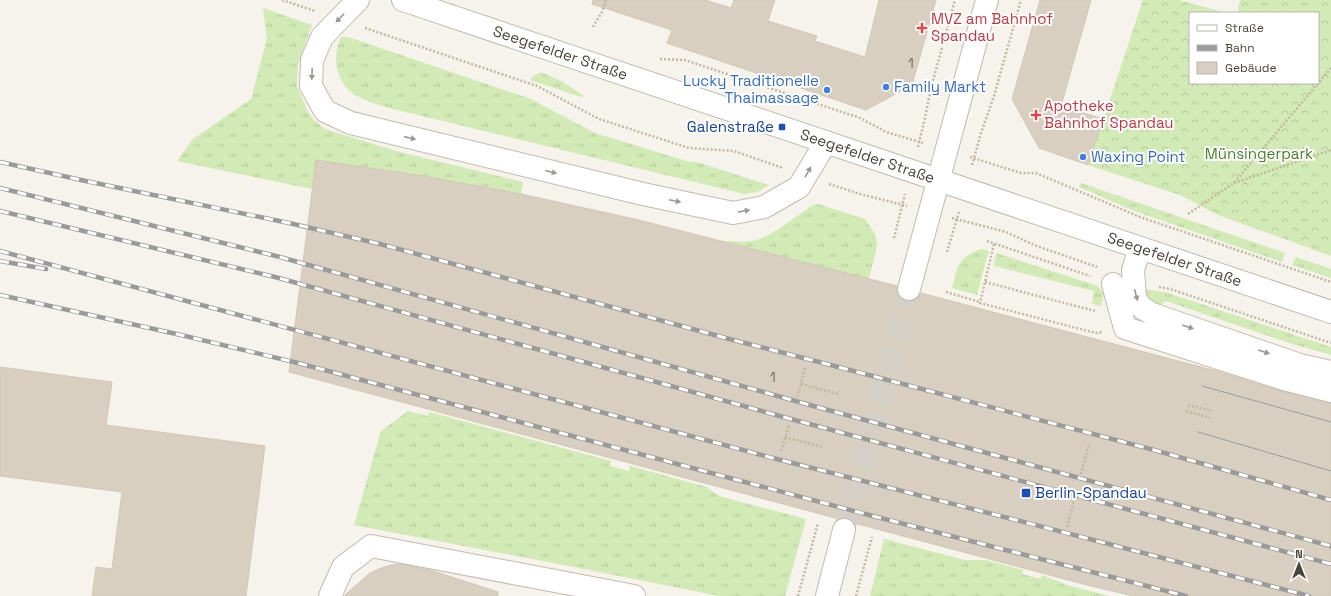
<svg xmlns="http://www.w3.org/2000/svg" width="1331" height="596" viewBox="0 0 1331 596" font-family="'Space Grotesk',sans-serif">
	<style>
		.grass { fill: url(#grass-tufts) }
		.forest { fill: url(#forest-crowns) }
		.building { fill: #d8cfc1; stroke: #d3c7b4 }
		.lines { fill: none; stroke-linecap: round; stroke-linejoin: round }
		.minor-tunnel { stroke: #d4d0c8; stroke-width: 22; stroke-dasharray: 22 11; stroke-linecap: butt }
		.minor-casing { stroke: #c2bbae; stroke-width: 24 }
		.path { stroke: #c4b79f; stroke-width: 2.5; stroke-dasharray: 2 2; stroke-linecap: butt }
		.minor { stroke: #fff; stroke-width: 22 }
		.tram { stroke: #9a9a9a; stroke-width: 1 }
		.rail-casing { stroke: #9a9a9a; stroke-width: 4.5 }
		.rail { stroke: #fff; stroke-width: 3; stroke-dasharray: 9; stroke-linecap: butt }
		.oneway { fill: #9c9892 }
		.health-dot { fill: #e0444e; stroke: #fff; stroke-width: 1.5 }
		.shop-dot { fill: #3f7fe0; stroke: #fff; stroke-width: 1.5 }
		.transit-dot { fill: #1a4fb4; stroke: #fff; stroke-width: 1.5 }
		.labels { text-anchor: middle; stroke-width: 4; stroke-linejoin: round; paint-order: stroke }
		.number-label { font-size: 13px; fill: #6e675b }
		.health-label { font-size: 15px; fill: #be3a42; stroke: #fff; text-anchor: start }
		.street-label { font-size: 15px; fill: #4b4439; stroke: #fff }
		.shop-label { font-size: 15px; fill: #366cbe; stroke: #fff; text-anchor: start }
		.transit-label { font-size: 15px; fill: #164399; stroke: #fff; text-anchor: end }
		.park-label { font-size: 15px; fill: #4a7f2a; stroke: #fff }
	</style>
	<defs>
		<pattern id="grass-tufts" width="24" height="20" patternUnits="userSpaceOnUse"><rect width="24" height="20" fill="#d2eab5"/><path d="M3 7l-1-3M5 7V3M7 7l1-3M15 17l-1-3M17 17v-4M19 17l1-3" fill="none" stroke="#b6ca9c"/></pattern>
		<pattern id="forest-crowns" width="20" height="18" patternUnits="userSpaceOnUse"><rect width="20" height="18" fill="#d2eab5"/><path d="M2 6a3 3 0 1 1 6 0M12 15a3 3 0 1 1 6 0" fill="none" stroke="#b6ca9c"/></pattern>
	</defs>
	<rect width="100%" height="100%" fill="#f6f3ec"/>
	<g class="grass">
		<path d="M263,8L312,25L298,65L297,86L308,112L314,120L325,129L396,151L523,182L521,194L423,176L317,160L312,189L177,161L193,139L251,99L267,38Z"/>
		<path d="M341,37H348L531,99L595,133L686,161L700,163L769,185L757,192L744,194L389,108C377,104 364,101 354,94C335,82 332,55 341,37Z"/>
		<path d="M541,72L561,81L584,96L581,97L530,80L532,77Z"/>
		<path d="M1081,183L1285,253L1282,262L1137,212L1079,187Z"/>
		<path d="M818,204L865,219L875,234L877,242L876,251L869,279L722,241C734,241 746,243 757,240C772,236 799,214 813,205Z"/>
		<path d="M981,249L989,251L977,295L952,288C959,265 957,258 981,249Z"/>
		<path d="M996,253L1098,286L1104,294L1101,306L1092,304L1094,291L994,266Z"/>
		<path d="M1296,257L1331,269V278L1292,265Z"/>
		<path d="M1141,287L1149,290L1165,292L1331,347V355L1286,342L1166,301L1158,306L1151,305Z"/>
		<path d="M408,411L428,416L429,412L611,461L610,466L629,471L630,466L707,487L719,496L806,519L785,596H719L569,566L354,525L381,431Z"/>
		<path d="M884,539L965,560H986L1023,570L1022,574L1041,579L1042,575L1067,585L1109,596H870Z"/>
	</g>
	<path class="forest" d="M1143,0H1179L1226,13H1190V83H1318V13H1237L1240,0H1331V256L1218,215L1180,195L1088,165Z"/>
	<g class="building">
		<path d="M593,0H705L731,8L734,0H775L768,21L817,36L815,41L865,57L879,0H936L912,85L866,110L667,43L672,30L592,4Z"/>
		<path d="M1040,0H1091L1061,106L1103,119L1088,165L1039,148L1012,99Z"/>
		<path d="M316,160L423,176L521,194L639,220L897,286V293L900,298L906,301H913L918,298L921,293L1220,372L1281,391L1331,403V596H1133L1083,584L854,523L847,518L839,519L289,372Z"/>
		<path d="M0,367L112,382L106,425L265,446L246,596H92L96,567L112,569L122,492L0,476Z"/>
		<path d="M400,564L433,571L498,592V596H344L370,573L381,568L392,565Z"/>
	</g>
	<g class="lines">
		<path class="minor-tunnel" d="M844,530L909,289"/>
		<g class="minor-casing">
			<g id="minor">
				<path d="M358,0L322,37L312,60L311,86L325,111L351,123L643,194L733,213L764,207L799,187L826,142"/>
				<path id="s1" d="M403,0L1331,312"/>
				<path d="M1140,248L1133,270L1135,298L1141,307L1152,314L1300,365L1331,372"/>
				<path d="M1113,284L1125,328L1284,379L1331,391"/>
				<path d="M909,289L987,0"/>
				<path d="M330,596L343,567L371,546L634,596"/>
				<path d="M827,596L844,530"/>
			</g>
		</g>
		<g class="path">
			<path d="M282,0L315,11"/>
			<path d="M593,27L602,12L606,0"/>
			<path d="M365,28L537,86L599,119L689,148L734,151L783,168"/>
			<path d="M660,59L685,60L860,118L886,132L923,143"/>
			<path d="M918,147L925,118L931,88L955,0"/>
			<path d="M970,157L1021,173H1036L1140,217L1331,282"/>
			<path d="M972,165L981,133L994,96L1021,0"/>
			<path d="M1234,183L1331,150"/>
			<path d="M829,184L860,194L907,206"/>
			<path d="M1188,214L1234,183L1331,68"/>
			<path d="M952,218L1006,232L1034,245L1097,267"/>
			<path d="M894,238L905,194"/>
			<path d="M987,241L1090,276"/>
			<path d="M994,244L980,303L1096,333L1102,332"/>
			<path d="M947,252L959,212"/>
			<path d="M985,282L1095,311"/>
			<path d="M1159,287L1170,289L1331,343"/>
			<path d="M946,292L980,302"/>
			<path d="M801,384L838,394"/>
			<path d="M796,401L805,368"/>
			<path d="M1188,405L1212,411"/>
			<path d="M1186,411L1210,418"/>
			<path d="M785,437L823,447"/>
			<path d="M781,451L789,425"/>
			<path d="M1081,474L1089,444"/>
			<path d="M1067,527L1074,500"/>
			<path d="M798,596L818,523"/>
			<path d="M856,596L872,537"/>
		</g>
		<use href="#minor" class="minor"/>
		<g class="tram">
			<path d="M1202,386L1331,422"/>
			<path d="M1198,432L1331,471"/>
		</g>
		<g class="rail-casing">
			<g id="rail">
				<path d="M0,162L81,180L289,223L380,244L733,340L823,363L1154,450L1331,500"/>
				<path d="M0,188L280,257L817,407L1331,546"/>
				<path d="M0,211L275,277L787,418L1331,564"/>
				<path d="M0,251L769,457L1016,520L1309,596"/>
				<path d="M0,261L46,269"/>
				<path d="M0,295L181,335L298,363L869,515L1186,596"/>
			</g>
		</g>
		<use href="#rail" class="rail"/>
	</g>
	<defs><path id="oneway-solid" d="M-6-.8H1V-3.2L6.5 0L1 3.2V.8H-6Z"/></defs>
	<g class="oneway">
		<use href="#oneway-solid" transform="translate(340 18) rotate(134)"/>
		<use href="#oneway-solid" transform="translate(312 74) rotate(92)"/>
		<use href="#oneway-solid" transform="translate(410 138) rotate(13)"/>
		<use href="#oneway-solid" transform="translate(551 172) rotate(14)"/>
		<use href="#oneway-solid" transform="translate(808 172) rotate(-60)"/>
		<use href="#oneway-solid" transform="translate(675 201) rotate(12)"/>
		<use href="#oneway-solid" transform="translate(744 211) rotate(-11)"/>
		<use href="#oneway-solid" transform="translate(1136 295) rotate(76)"/>
		<use href="#oneway-solid" transform="translate(1188 327) rotate(19)"/>
		<use href="#oneway-solid" transform="translate(1264 352) rotate(19)"/>
	</g>
	<g class="health-dot">
		<path d="M920 22h4v4h4v4h-4v4h-4v-4h-4v-4h4z"/>
		<path d="M1034 109h4v4h4v4h-4v4h-4v-4h-4v-4h4z"/>
	</g>
	<g class="shop-dot">
		<circle cx="886" cy="87" r="4"/>
		<circle cx="827" cy="90" r="4"/>
		<circle cx="1083" cy="157" r="4"/>
	</g>
	<g class="transit-dot">
		<rect x="778" y="123" width="8" height="8" rx="2"/>
		<rect x="1021" y="488" width="10" height="10" rx="2"/>
	</g>
	<g class="labels">
		<g class="number-label">
			<text x="911" y="68">1</text>
			<text x="773" y="382">1</text>
		</g>
		<g class="health-label">
			<text x="931" y="24">MVZ am Bahnhof<tspan x="931" dy="17">Spandau</tspan></text>
			<text x="1044" y="111">Apotheke<tspan x="1044" dy="17">Bahnhof Spandau</tspan></text>
		</g>
		<g class="street-label">
			<text dy="5" stroke="none"><textPath href="#s1" startOffset="166">Seegefelder Straße</textPath></text>
			<text dy="5" stroke="none"><textPath href="#s1" startOffset="490">Seegefelder Straße</textPath></text>
			<text dy="5" stroke="none"><textPath href="#s1" startOffset="814">Seegefelder Straße</textPath></text>
		</g>
		<g class="shop-label">
			<text x="819" y="86" text-anchor="end">Lucky Traditionelle<tspan x="819" dy="17">Thaimassage</tspan></text>
			<text x="894" y="92">Family Markt</text>
			<text x="1091" y="162">Waxing Point</text>
		</g>
		<g class="transit-label">
			<text x="774" y="132">Galenstraße</text>
			<text x="1035" y="498" text-anchor="start">Berlin-Spandau</text>
		</g>
		<g class="park-label">
			<text x="1259" y="159">Münsingerpark</text>
		</g>
	</g>
	<rect x="1189" y="12" width="130" height="72" fill="#ffffff" stroke="#b7b4b0"/>
	<rect x="1197" y="25" width="20" height="6" fill="#ffffff" stroke="#b7b4b0"/>
	<text x="1225" y="32" font-size="12" fill="#4b4439">Straße</text>
	<rect x="1197" y="45" width="20" height="6" fill="#9a9a9a" stroke="#b7b4b0"/>
	<text x="1225" y="52" font-size="12" fill="#4b4439">Bahn</text>
	<rect x="1197" y="62" width="20" height="12" fill="#d8cfc1" stroke="#b7b4b0"/>
	<text x="1225" y="72" font-size="12" fill="#4b4439">Gebäude</text>
	<g transform="translate(1299 564)" stroke="#ffffff" stroke-width="3" paint-order="stroke">
	<path d="M0-3L7 15L0 10L-7 15Z" fill="#4b4439"/>
	<text y="-6" font-size="11" font-weight="bold" text-anchor="middle" fill="#4b4439">N</text>
	</g>
</svg>
